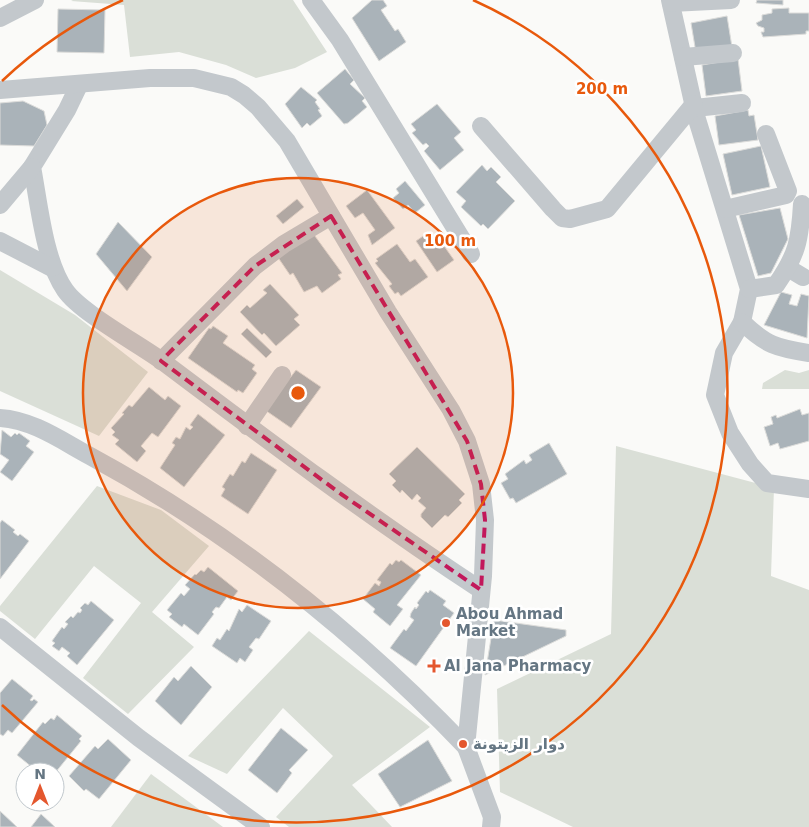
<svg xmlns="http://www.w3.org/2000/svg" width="809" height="827" viewBox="0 0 809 827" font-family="'DejaVu Sans',Cairo,sans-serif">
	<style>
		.green { fill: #dadfd7 }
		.building { fill: #aab3b9; stroke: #dcdcda }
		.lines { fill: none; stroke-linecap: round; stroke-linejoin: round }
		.minor { stroke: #c3c8cc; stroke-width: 18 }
		.marked { fill: none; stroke: #c2185b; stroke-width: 4; stroke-dasharray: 10 6; stroke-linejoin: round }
		.ring { fill: none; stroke: #e8590c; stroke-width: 2.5 }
		.poi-dot { fill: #e4572e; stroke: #fff; stroke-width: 2 }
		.labels { text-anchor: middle; stroke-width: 5; stroke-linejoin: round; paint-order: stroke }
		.poi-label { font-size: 15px; font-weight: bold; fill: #657683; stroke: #fff; text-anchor: start }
		.centre { fill: #e8590c; stroke: #fff; stroke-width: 2.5 }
		.ring-label { font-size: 15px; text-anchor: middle; font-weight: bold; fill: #e8590c; stroke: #fff; stroke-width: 5; stroke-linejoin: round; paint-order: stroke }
	</style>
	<rect width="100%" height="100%" fill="#fafaf8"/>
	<g class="green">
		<path d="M73,0H293L327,52L295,68L256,78L226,65L179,52L130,57L124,5L71,1Z"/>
		<path d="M0,270L75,315L148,372L99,436L0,391Z"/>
		<path d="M785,370L799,373L809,370V389H762L763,383Z"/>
		<path d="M616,446L774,488L771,576L809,590V827H573L500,792L497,689L611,634Z"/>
		<path d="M97,486L161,510L209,546L152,612L194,647L128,714L83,678L141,603L94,566L35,639L0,611V606Z"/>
		<path d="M309,631L430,727L352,785L392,827H289L276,817L333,756L283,708L227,774L188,756Z"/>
		<path d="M151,774L223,827H111Z"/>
	</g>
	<g class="building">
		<path d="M372,0H383L387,6L381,10L395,31L398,29L406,42L379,61L352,18Z"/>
		<path d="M757,0H783V5L756,3Z"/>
		<path d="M789,8V13H809V31H806V34L763,37L761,32H764V28L758,26L756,23L762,20V15L772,13V9Z"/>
		<path d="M58,9L105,10L104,53L57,52Z"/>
		<path d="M727,16L732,47L696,53L691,23Z"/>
		<path d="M738,59L742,91L706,96L702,65Z"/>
		<path d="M345,69L354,80L350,84L365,98L362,101L367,107L348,123L344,124L317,93Z"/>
		<path d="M301,87L317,100L315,102L320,109L318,110L322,116L310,126L307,123L302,128L285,104Z"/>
		<path d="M23,101L44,111L47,125L34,146L0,145V103Z"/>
		<path d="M437,104L461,132L454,138L464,150L440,170L424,151L429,146L426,143L423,145L412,133L416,130L411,124Z"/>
		<path d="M748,110L749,116L754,115L758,140L719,145L715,116Z"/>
		<path d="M761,146L770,187L732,195L723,154Z"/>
		<path d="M482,165L487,171L491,167L501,177L496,182L515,201L488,229L483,224L481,226L461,207L466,201L456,192Z"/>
		<path d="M405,181L425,205L415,213L408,205L403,209L393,198L399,193L396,189Z"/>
		<path d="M367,190L395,228L372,245L368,235L375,230L363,213L355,218L346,206Z"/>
		<path d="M297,199L304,207L283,224L276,216Z"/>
		<path d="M780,208L788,239L771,273L758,276L739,215Z"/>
		<path d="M118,222L152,257L127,291L96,254Z"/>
		<path d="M312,232L342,273L338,275L341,279L322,293L317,286L304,292L293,273L290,275L277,256Z"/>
		<path d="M429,232L433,238L437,236L454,260L437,272L416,241Z"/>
		<path d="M397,244L410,262L415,259L428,277L401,296L398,292L395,294L389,286L392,284L375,263L378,261L376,259Z"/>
		<path d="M270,284L299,315L294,319L300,325L276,346L264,333L262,335L240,312L247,305L250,308L267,293L263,290Z"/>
		<path d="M781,292L792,295L789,304L797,306L801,294L809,296L807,338L764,325Z"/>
		<path d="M213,326L228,336L223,343L255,365L252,369L257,373L243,393L238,390L237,392L188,358L209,328L211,329Z"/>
		<path d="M247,328L272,352L266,358L241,334Z"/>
		<path d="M296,370L321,387L291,428L265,410L288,377L290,378Z"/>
		<path d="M149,387L165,400L168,396L181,406L158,437L152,433L141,446L146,451L137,462L115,444L119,440L112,435L115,432L111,428L124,414L122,413L129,405L132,407Z"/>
		<path d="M800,409L802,415L809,413V441L780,449L778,443L770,446L764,427L773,424L771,417L776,415L777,418Z"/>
		<path d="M198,414L225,435L184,487L160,468L175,445L172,443L176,437L180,439L186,427L190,430L193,427L190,425Z"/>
		<path d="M2,430L11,437L15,433L17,435L19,433L30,441L26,446L34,452L12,481L0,472L9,460L0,454Z"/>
		<path d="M549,443L567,474L516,503L513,498L510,499L501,483L508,479L505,474L524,460L526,464L532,460L529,455Z"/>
		<path d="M417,447L465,494L459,500L462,503L448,517L445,515L432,528L421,517V514L426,508L418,501L421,498L417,494L412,500L402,490L400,493L392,485L396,481L389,474Z"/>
		<path d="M251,453L277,470L248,514L221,496L225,489L222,487L230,474L233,476L242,461L245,463Z"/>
		<path d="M2,520L15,530L13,532L18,536L20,534L29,541L0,579V523Z"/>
		<path d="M396,560L399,562L401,560L421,575L397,605L403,609L390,626L373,612L375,609L363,599L375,583L379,586L381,582L377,580L390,563L392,565Z"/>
		<path d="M208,567L238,591L231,600L227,597L219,608L216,607L212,612L214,614L198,635L184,624L182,627L169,617L172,614L167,610L181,593L184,596L190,589L185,585L195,574L196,575L201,570L204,572Z"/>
		<path d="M430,590L446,601L443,605L454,613L416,666L390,648L404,629L406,631L414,620L410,617L411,613L415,607L416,609L419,605L417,603L426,591L428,593Z"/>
		<path d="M91,601L114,620L77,665L67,656L70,653L62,647L59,651L52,646L55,643L52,641L62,627L64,629L68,624L65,622L71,616L73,618L78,612L80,613L82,610L80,608L85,603L88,605Z"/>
		<path d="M247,605L271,621L259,639L256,638L249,647L253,650L245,662L240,658L237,663L212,646L217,638L220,640L227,629L229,631L239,609L242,612Z"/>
		<path d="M494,620L566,630V636L485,675Z"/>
		<path d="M191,666L212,687L181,725L155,701L174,677L178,681Z"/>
		<path d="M12,679L33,696L30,700L32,701L34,699L38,702L12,733L8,730L3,736L0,734V693Z"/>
		<path d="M57,715L82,736L79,739L81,741L55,773L38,772L17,755L43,722L45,724L51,718L54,720Z"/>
		<path d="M281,728L308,750L289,770L292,773L277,793L248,770Z"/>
		<path d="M108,739L131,760L99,799L86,789L84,791L69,776L95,746L98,749Z"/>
		<path d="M428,740L452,781L400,807L378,774Z"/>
		<path d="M0,811L17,827H0Z"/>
		<path d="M41,814L55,827H31Z"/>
	</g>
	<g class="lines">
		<g class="minor">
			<path d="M311,0L340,40L471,254"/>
			<path d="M670,0L696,116L749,289L742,322L724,353L715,395L730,433L750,464L767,483L809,489"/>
			<path d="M671,3L731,0"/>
			<path d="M0,18L35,0"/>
			<path d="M683,57L733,53"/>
			<path d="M79,85L67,110L32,167C39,203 44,260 65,290C80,312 137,343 162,361C267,440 371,518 481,590"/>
			<path d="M0,90L150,78H194L231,87L244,95L258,107L287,141L388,312L451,410L467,441L481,484L485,520L483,576L466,747L492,817L491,827"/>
			<path d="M695,108L742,103"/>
			<path d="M481,126L553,209L562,218L570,219L607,209L694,104"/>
			<path d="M0,205L32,167"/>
			<path d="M725,209L786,195L788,191L766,134"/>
			<path d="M0,241L52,268"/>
			<path d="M788,268L803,277"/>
			<path d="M749,289L776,285C797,255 800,240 802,204"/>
			<path d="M742,322C766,345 776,348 809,353"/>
			<path d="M161,361L255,266L284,244L331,216"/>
			<path d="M0,418C33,420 62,441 90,456C230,532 356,632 466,747"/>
			<path d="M247,426L282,375"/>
			<path d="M0,627L139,738L261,827"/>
		</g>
	</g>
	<path class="marked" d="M331,216L467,441L481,484L485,520L481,590L341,494L161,361L255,266Z"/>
	<circle cx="298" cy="393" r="215" fill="#e8590c" fill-opacity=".12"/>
	<g class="ring">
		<circle cx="298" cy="393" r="215"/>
		<path d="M2 81A430 430 0 0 1 123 0M473 0A430 430 0 1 1 2 705"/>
	</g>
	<g class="poi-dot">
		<circle cx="446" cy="623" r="5"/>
		<path d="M431.5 658.5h5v5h5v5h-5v5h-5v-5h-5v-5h5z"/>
		<circle cx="463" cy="744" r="5"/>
	</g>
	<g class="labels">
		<g class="poi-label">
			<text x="456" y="619">Abou Ahmad<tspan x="456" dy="17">Market</tspan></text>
			<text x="444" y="671">Al Jana Pharmacy</text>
			<text x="473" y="749">دوار الزيتونة</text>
		</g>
	</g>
	<circle cx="298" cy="393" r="8" class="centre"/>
	<g class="ring-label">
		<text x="602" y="94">200 m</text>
		<text x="450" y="246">100 m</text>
	</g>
	<g transform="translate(40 787)"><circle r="24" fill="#ffffff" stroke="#c1c8cd"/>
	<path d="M0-4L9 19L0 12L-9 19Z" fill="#e4572e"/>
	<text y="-8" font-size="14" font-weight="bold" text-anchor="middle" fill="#657683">N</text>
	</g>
</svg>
